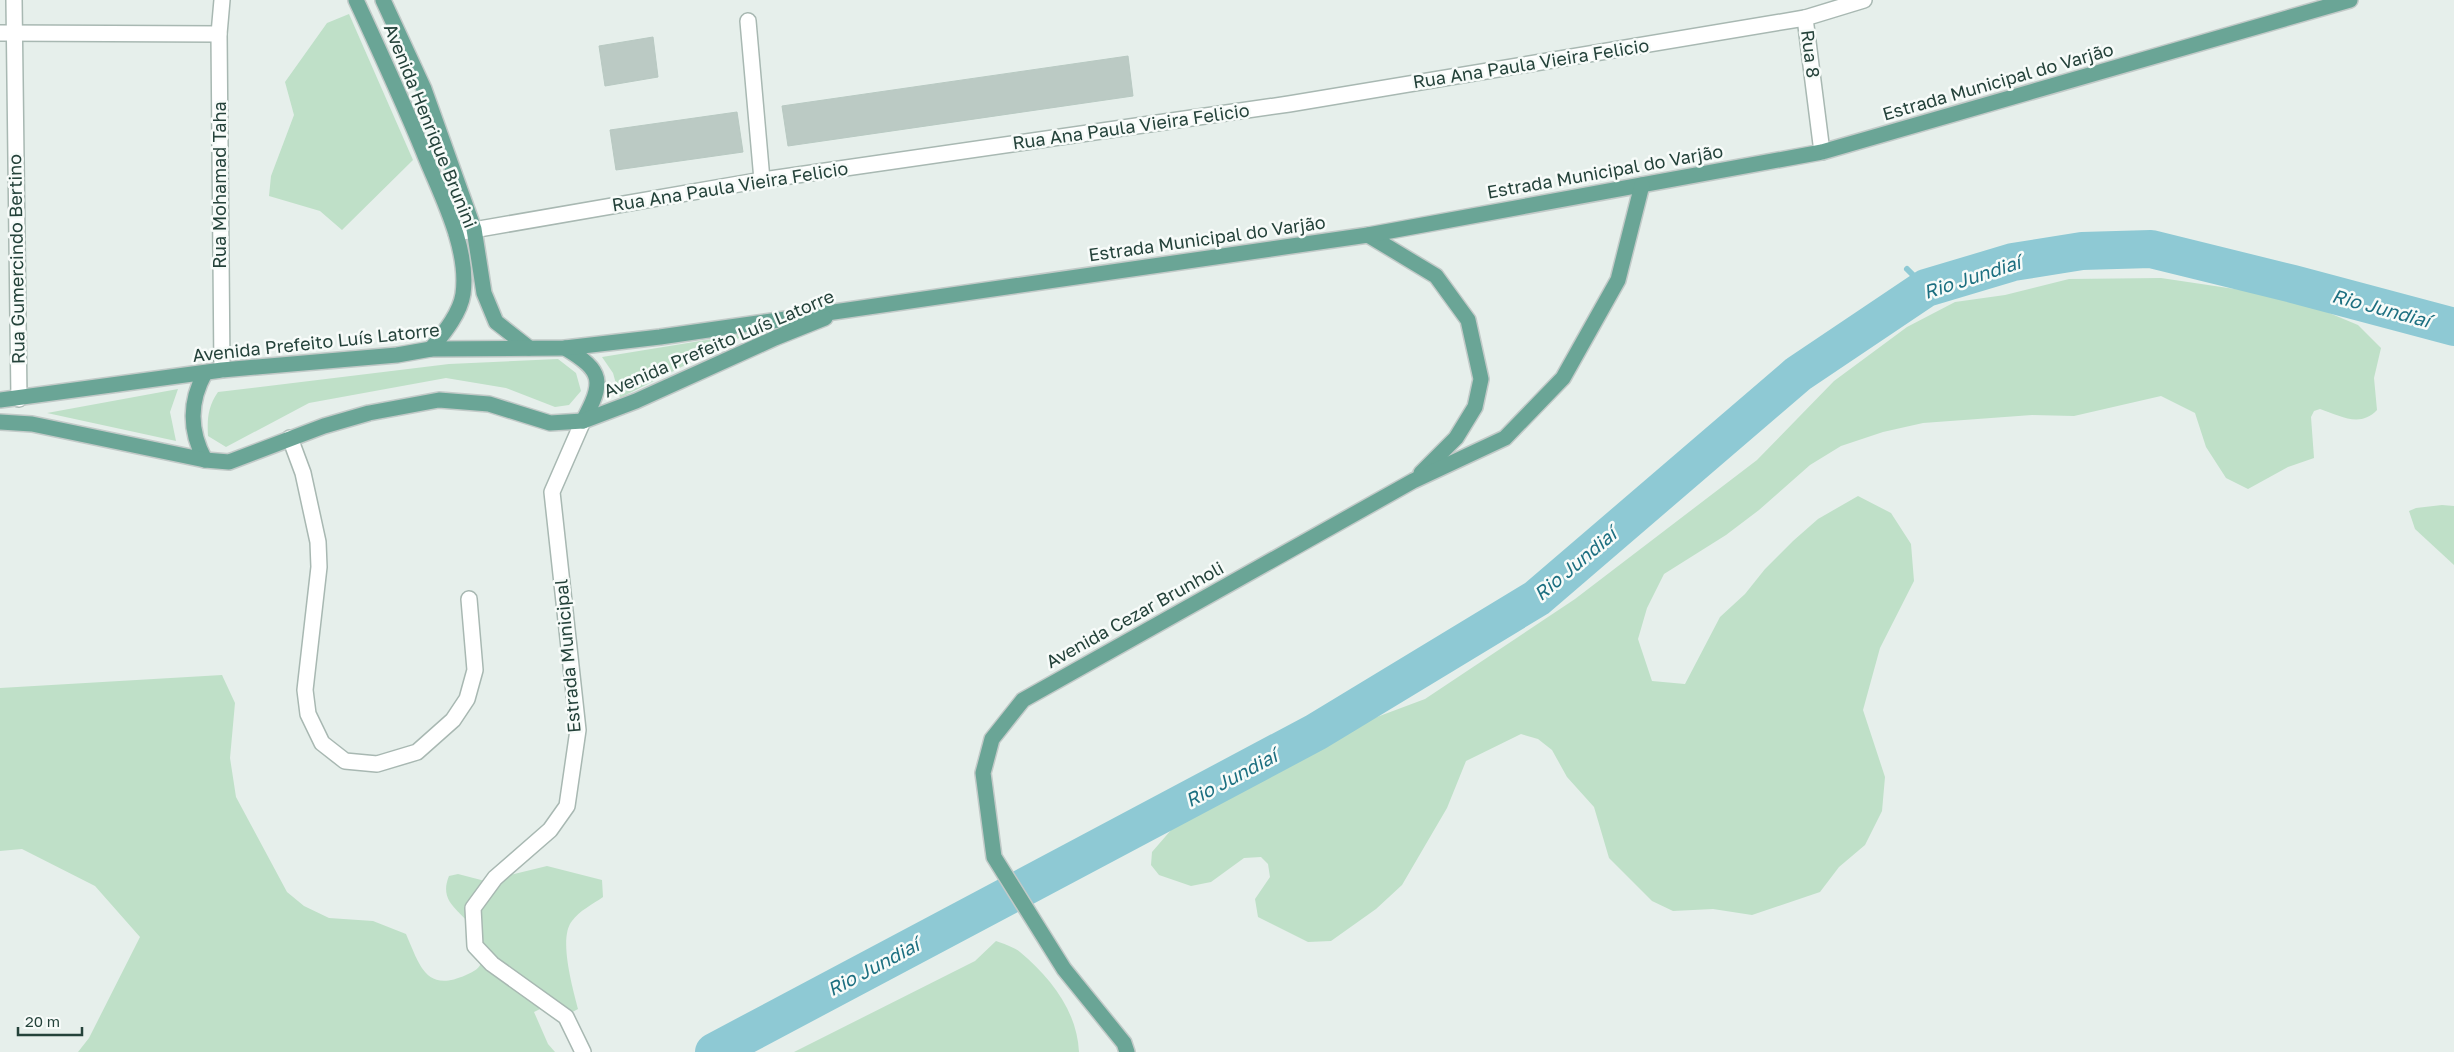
<svg xmlns="http://www.w3.org/2000/svg" width="2454" height="1052" viewBox="0 0 2454 1052" font-family="'Golos Text',sans-serif">
	<style>
		.green { fill: #bfe0c8 }
		.lines { fill: none; stroke-linecap: round; stroke-linejoin: round }
		.stream { stroke: #8ec9d4; stroke-width: 6 }
		.river { stroke: #8ec9d4; stroke-width: 38 }
		.building { fill: #bbcac4; stroke: #b8c9c2 }
		.minor-casing { stroke: #a8b8b2; stroke-width: 18 }
		.major-casing { stroke: #c2cac8; stroke-width: 18 }
		.minor { stroke: #fff; stroke-width: 15 }
		.major { stroke: #6aa596; stroke-width: 15 }
		.labels { text-anchor: middle; stroke-width: 5; stroke-linejoin: round; paint-order: stroke }
		.street-label { font-size: 18px; fill: #24423a; stroke: #f7fbf9 }
		.water-label { font-size: 19px; font-style: italic; fill: #1c6f80; stroke: #f7fbf9 }
	</style>
	<rect width="100%" height="100%" fill="#e6efeb"/>
	<g class="green">
		<path d="M349,14L413,160L342,230L320,211L269,196L271,176L294,115L285,82L327,23Z"/>
		<path d="M2161,278L2255,292L2322,310L2358,325L2381,348L2374,378L2377,410C2360,428 2341,416 2320,409L2314,411L2311,417L2314,458L2288,467L2248,489L2226,478L2206,447L2195,413L2161,396L2074,416L2032,415L1923,423L1883,432L1841,446L1810,465L1759,510L1726,535L1664,574L1647,608L1638,639L1652,681L1685,684L1720,617L1745,594L1765,569L1793,541L1818,519L1858,496L1891,513L1911,544L1914,581L1880,648L1863,710L1885,777L1882,811L1865,845L1839,867L1820,892L1752,915L1713,909L1673,911L1652,901L1609,858L1594,807L1567,777L1552,750L1538,739L1521,734L1466,761L1447,808L1402,885L1376,909L1331,941L1308,942L1258,917L1255,899L1270,877L1268,864L1261,857L1244,858L1211,882L1191,886L1159,875L1151,865L1152,852L1178,822L1259,761L1425,699L1575,599L1757,460L1834,381L1907,327L1955,302L2005,295L2069,279Z"/>
		<path d="M749,333L620,398L613,373L602,357Z"/>
		<path d="M558,359L576,373L581,391L569,405L555,407L506,388L446,378L309,403L226,447L208,436C207,419 208,406 218,392L449,364Z"/>
		<path d="M178,389L170,412L176,441L47,413Z"/>
		<path d="M2442,505L2454,506V565L2415,529L2409,511L2416,508Z"/>
		<path d="M222,675L235,703L230,758L236,797L287,892L304,906L329,918L373,921L406,934C420,966 426,993 466,975C473,972 481,968 482,960C482,957 480,952 479,949C478,944 478,938 476,934C465,911 437,905 449,876L458,874L485,881L547,866L602,880L603,897C593,904 579,911 572,921C558,938 573,989 578,1009L567,1015L540,1009L534,1012L548,1044L555,1052H78L89,1038L140,937L95,886L22,849L0,851V688Z"/>
		<path d="M996,941C1004,944 1014,947 1020,952C1051,978 1077,1011 1079,1052H794L975,961Z"/>
	</g>
	<g class="lines">
		<path class="stream" d="M1907,269L1926,288"/>
		<path class="river" d="M714,1052L1316,732L1537,598L1798,374L1926,288L2013,262L2082,251L2151,249L2293,284L2454,327"/>
	</g>
	<g class="building">
		<path d="M653,37L658,77L605,86L599,46Z"/>
		<path d="M1128,56L1133,96L788,146L782,106Z"/>
		<path d="M737,112L743,152L616,170L610,130Z"/>
	</g>
	<g class="lines">
		<g class="minor-casing">
			<g id="minor">
				<path d="M14,0L19,399"/>
				<path d="M222,0L219,34L222,370"/>
				<path d="M748,21L762,180"/>
				<path d="M0,33L219,34"/>
				<path d="M1822,152L1805,18L1864,0"/>
				<path d="M456,233L762,180L1289,104L1805,18"/>
				<path d="M583,421L552,492L578,730L567,806L550,830L495,878L473,908L475,946L492,964L566,1017L583,1052"/>
				<path d="M290,438L303,473L318,542L319,567L305,690L308,714L322,743L345,761L377,764L417,752L453,720L467,699L475,670L469,599"/>
			</g>
		</g>
		<g class="major-casing">
			<g id="major">
				<path d="M356,0C381,54 406,108 428,163C444,201 469,251 463,294C460,314 443,334 431,349"/>
				<path d="M383,0L424,89L474,229L484,293L496,322L529,348"/>
				<path d="M1368,235L1436,276L1468,320L1481,379L1475,407L1456,438L1421,473"/>
				<path d="M565,348C604,371 604,382 583,421"/>
				<path d="M205,373C189,402 189,430 205,460"/>
				<path d="M0,400L222,370L397,355L431,349L565,348L660,337L1368,235L1822,152L2350,0"/>
				<path d="M0,422L32,424L205,460L229,462L324,426L369,413L439,400L489,404L550,423L583,421L636,401L775,338L825,318"/>
				<path d="M1127,1052L1124,1043L1064,969L994,857L983,773L992,739L1023,700L1413,481L1505,438L1563,378L1618,280L1642,185"/>
			</g>
		</g>
		<use href="#minor" class="minor"/>
		<use href="#major" class="major"/>
	</g>
	<g class="labels">
		<g class="street-label">
			<text transform="translate(1810 54) rotate(83)" y="6">Rua 8</text>
			<text transform="translate(1531 64) rotate(-9)" y="6">Rua Ana Paula Vieira Felicio</text>
			<text transform="translate(1998 82) rotate(-16)" y="6">Estrada Municipal do Varjão</text>
			<text transform="translate(430 126) rotate(68)" y="6">Avenida Henrique Brunini</text>
			<text transform="translate(1131 127) rotate(-8)" y="6">Rua Ana Paula Vieira Felicio</text>
			<text transform="translate(1605 172) rotate(-10)" y="6">Estrada Municipal do Varjão</text>
			<text transform="translate(220 185) rotate(-90)" y="6">Rua Mohamad Taha</text>
			<text transform="translate(730 187) rotate(-9)" y="6">Rua Ana Paula Vieira Felicio</text>
			<text transform="translate(1207 239) rotate(-8)" y="6">Estrada Municipal do Varjão</text>
			<text transform="translate(17 259) rotate(-91)" y="6">Rua Gumercindo Bertino</text>
			<text transform="translate(316 343) rotate(-6)" y="6">Avenida Prefeito Luís Latorre</text>
			<text transform="translate(719 344) rotate(-23)" y="6">Avenida Prefeito Luís Latorre</text>
			<text transform="translate(1135 615) rotate(-29)" y="6">Avenida Cezar Brunholi</text>
			<text transform="translate(568 656) rotate(-95)" y="6">Estrada Municipal</text>
		</g>
		<g class="water-label">
			<text transform="translate(1972 277) rotate(-18)" y="7">Rio Jundiaí</text>
			<text transform="translate(2381 308) rotate(15)" y="7">Rio Jundiaí</text>
			<text transform="translate(1575 564) rotate(-40)" y="7">Rio Jundiaí</text>
			<text transform="translate(1231 778) rotate(-28)" y="7">Rio Jundiaí</text>
			<text transform="translate(873 967) rotate(-28)" y="7">Rio Jundiaí</text>
		</g>
	</g>
	<path d="M18 1027v8h64v-8" fill="none" stroke="#24423a" stroke-width="2.5"/>
	<text x="25" y="1027" font-size="15" fill="#24423a" stroke="#f7fbf9" stroke-width="4" paint-order="stroke">20 m</text>
</svg>
